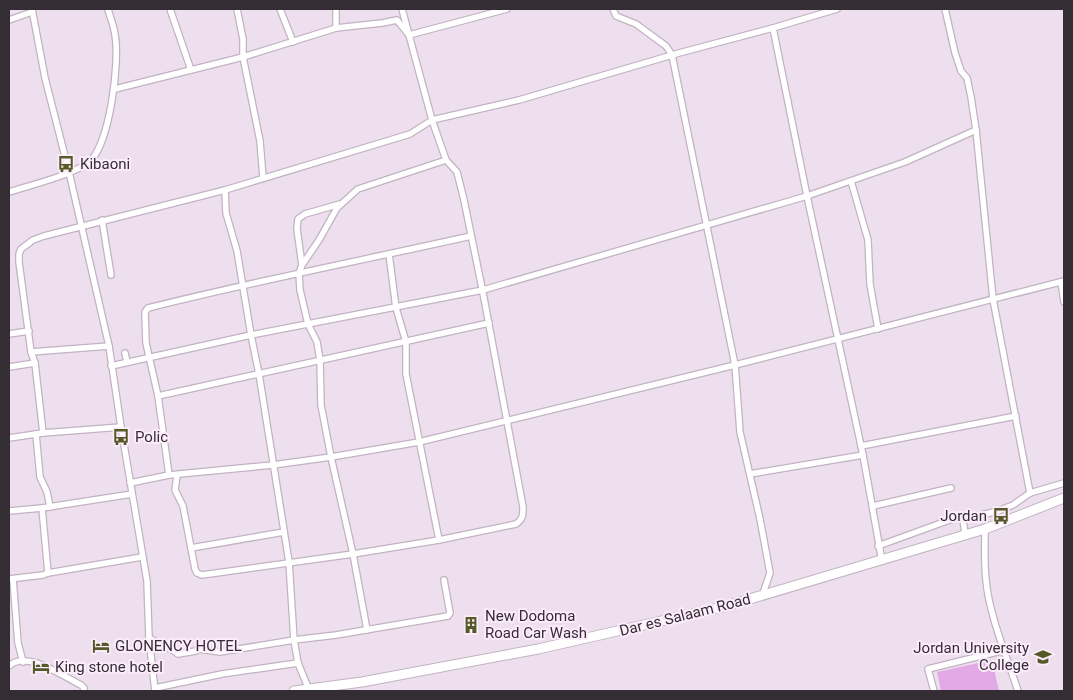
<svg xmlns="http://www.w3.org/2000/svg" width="1073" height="700" viewBox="0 0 1073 700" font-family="Roboto,sans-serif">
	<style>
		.green { fill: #e3a9e6 }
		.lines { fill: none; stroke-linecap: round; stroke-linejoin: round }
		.minor-casing { stroke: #c1b3c2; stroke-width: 8 }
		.highway-casing { stroke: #c1b3c2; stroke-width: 11 }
		.minor { stroke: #fff; stroke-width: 5.5 }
		.highway { stroke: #fff; stroke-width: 9 }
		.labels { text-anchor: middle; stroke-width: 4; stroke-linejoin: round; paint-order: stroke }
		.poi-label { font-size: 15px; fill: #342e34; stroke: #fcecfc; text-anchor: start }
		.street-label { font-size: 15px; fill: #342e34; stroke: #fcecfc }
	</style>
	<rect width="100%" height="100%" fill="#eedfef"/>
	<path class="green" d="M992,660L999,691H941L937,672Z"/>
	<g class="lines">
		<g class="minor-casing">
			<g id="minor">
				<path d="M32,9L45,78L69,172L109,346L121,427L147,581L149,638L155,691"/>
				<path d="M170,9L191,70"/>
				<path d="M237,9L243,39V57L260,141L263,178"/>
				<path d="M280,9L293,42"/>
				<path d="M613,9L616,16L636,24L666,46L672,55L735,365L740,432L760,519L770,573L762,596"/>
				<path d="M945,9L955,53L961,71L967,78L971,97L976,130L993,299L1030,493"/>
				<path d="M9,20L32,12"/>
				<path d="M336,28V9"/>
				<path d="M773,28L807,196L863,455L882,561"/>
				<path d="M115,89L243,57L336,28L382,23L397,20L409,35L507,9"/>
				<path d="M851,181L868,240L870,284L878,329"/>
				<path d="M225,190L226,213L237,251L251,335L259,374L289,562L294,640L298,663L309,690"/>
				<path d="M9,192C31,185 69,176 88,163C110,147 120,60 115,35C114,26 110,17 108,9"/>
				<path d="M340,204L305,214L298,219L297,229L302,265L299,273L300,290L308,324L317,342L320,360L321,405L331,457L353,554L367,630"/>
				<path d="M102,220L111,275"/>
				<path d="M389,254L396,308L406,342V374L439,540"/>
				<path d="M302,265L319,240L337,208L358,189L446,160"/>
				<path d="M1061,282L1064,302"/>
				<path d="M9,334L29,331"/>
				<path d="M31,352L109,346"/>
				<path d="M125,353L127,362"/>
				<path d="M111,366L251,335L483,290L807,196L905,162L976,130"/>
				<path d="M9,367L35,363"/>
				<path d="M158,396L489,323"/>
				<path d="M43,433L35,363L31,352L19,262V254L21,249L33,240L44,236L225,190L387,141L410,134L432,120L519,100L679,53L773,28L837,9"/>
				<path d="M36,434L40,477L47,492L50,507"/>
				<path d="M9,438L43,433L121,427"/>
				<path d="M861,446L1016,416"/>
				<path d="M750,474L863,455"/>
				<path d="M169,475L158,396L146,343L145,312L148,308C255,281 364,260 471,236"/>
				<path d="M177,475L175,490L183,506L195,569L197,573L202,575L353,554L439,540L516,524C523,519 523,515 523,507L484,298L464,200L457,172L446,160L432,120L402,9"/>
				<path d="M130,483L169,475L273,465L331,457L419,442L735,365L1064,281"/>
				<path d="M873,506L951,488"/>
				<path d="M42,508L48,573"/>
				<path d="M9,511L42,508L132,494"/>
				<path d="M963,519L965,534"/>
				<path d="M985,529C985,546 984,563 986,580C989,615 1007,657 1018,691"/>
				<path d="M878,546L955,518L973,517L998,511L1013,505L1030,493L1064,483"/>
				<path d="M191,548L284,532"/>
				<path d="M9,579L43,575L48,573L142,557"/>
				<path d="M13,579L18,643L23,662"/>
				<path d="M149,638L174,651L178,654L196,651L199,649L220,652L294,640L336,635L448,616L450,613L444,580"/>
				<path d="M9,666C26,649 64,677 81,685L84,688V691"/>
				<path d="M155,688L222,674L298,663"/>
				<path d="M934,691L928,669L1005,650"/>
			</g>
		</g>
		<g class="highway-casing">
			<path id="highway" d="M294,691L362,682L538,649L723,607L985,529L1064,498"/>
		</g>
		<use href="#minor" class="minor"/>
		<use href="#highway" class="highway"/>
	</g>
	<defs>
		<g id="bus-bare" transform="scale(1.35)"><path d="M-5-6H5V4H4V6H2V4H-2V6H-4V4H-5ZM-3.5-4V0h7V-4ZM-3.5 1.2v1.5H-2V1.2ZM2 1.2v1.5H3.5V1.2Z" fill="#555a28" stroke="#fcecfc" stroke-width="2.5" paint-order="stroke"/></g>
		<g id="building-bare" transform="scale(1.35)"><path d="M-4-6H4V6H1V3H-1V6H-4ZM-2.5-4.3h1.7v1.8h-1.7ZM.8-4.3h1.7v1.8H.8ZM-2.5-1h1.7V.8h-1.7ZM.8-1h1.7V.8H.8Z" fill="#555a28" stroke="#fcecfc" stroke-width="2.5" paint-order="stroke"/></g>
		<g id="hotel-bare" transform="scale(1.35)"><path d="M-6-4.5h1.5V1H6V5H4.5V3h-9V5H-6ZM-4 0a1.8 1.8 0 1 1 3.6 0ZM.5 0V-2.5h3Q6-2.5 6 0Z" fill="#555a28" stroke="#fcecfc" stroke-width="2.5" paint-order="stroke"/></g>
		<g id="university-bare" transform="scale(1.35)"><path d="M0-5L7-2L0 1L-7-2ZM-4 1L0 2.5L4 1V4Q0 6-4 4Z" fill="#555a28" stroke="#fcecfc" stroke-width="2.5" paint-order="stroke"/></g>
	</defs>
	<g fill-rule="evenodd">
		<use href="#bus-bare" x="66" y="164"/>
		<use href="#bus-bare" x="121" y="437"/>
		<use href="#bus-bare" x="1001" y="516"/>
		<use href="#building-bare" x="471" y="625"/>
		<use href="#hotel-bare" x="101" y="646"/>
		<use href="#university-bare" x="1043" y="657"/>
		<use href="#hotel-bare" x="41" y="667"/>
	</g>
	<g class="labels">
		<g class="poi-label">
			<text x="80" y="169">Kibaoni</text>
			<text x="135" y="442">Polic</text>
			<text x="987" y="521" text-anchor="end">Jordan</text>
			<text x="485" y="621">New Dodoma<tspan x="485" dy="17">Road Car Wash</tspan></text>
			<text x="115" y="651">GLONENCY HOTEL</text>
			<text x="1029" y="653" text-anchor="end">Jordan University<tspan x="1029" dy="17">College</tspan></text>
			<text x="55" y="672">King stone hotel</text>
		</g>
		<g class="street-label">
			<text transform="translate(685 615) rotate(-14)" y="5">Dar es Salaam Road</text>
		</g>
	</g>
	<rect width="1073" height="700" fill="none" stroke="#342e34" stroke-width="20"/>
</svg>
